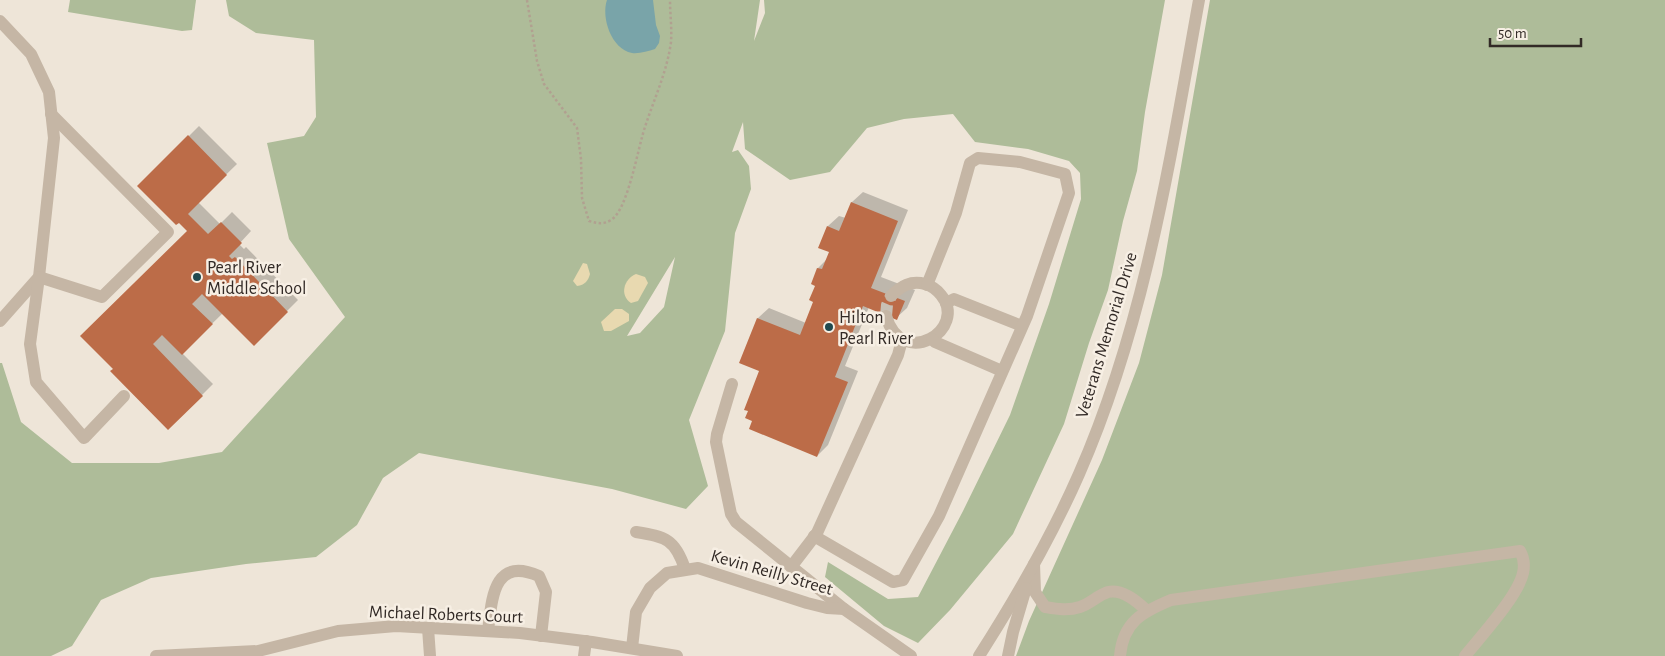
<svg xmlns="http://www.w3.org/2000/svg" width="1665" height="656" viewBox="0 0 1665 656" font-family="'Alegreya Sans',sans-serif">
	<style>
		.green { fill: #aebc99; fill-rule: evenodd }
		.sand { fill: #e8d9b0 }
		.water { fill: #79a4a9 }
		.shadow { fill: #0003 }
		.building { fill: #bc6c48 }
		.lines { fill: none; stroke-linecap: round; stroke-linejoin: round }
		.minor-tunnel { stroke: #c8c0b4; stroke-width: 12; stroke-dasharray: 12 6; stroke-linecap: butt }
		.path { stroke: #b1a090; stroke-width: 2.5; stroke-dasharray: 2.5 2.5; stroke-linecap: butt }
		.minor { stroke: #c5b6a5; stroke-width: 12 }
		.poi-dot { fill: #1f494f; stroke: #f7efe4; stroke-width: 2 }
		.labels { text-anchor: middle; stroke-width: 5; stroke-linejoin: round; paint-order: stroke }
		.poi-label { font-size: 18px; fill: #322a26; stroke: #f7efe4; text-anchor: start }
		.street-label { font-size: 18px; fill: #322a26; stroke: #f7efe4 }
	</style>
	<rect width="100%" height="100%" fill="#eee5d8"/>
	<g class="green">
		<path d="M70,0H196L192,30L182,31L68,12Z"/>
		<path d="M226,0H760L754,41L765,13L764,0H1165L1145,112L1137,171L1123,221L1108,290L1089,343L1064,424L1013,534L950,610L918,643L884,626L825,577L828,562L888,599L918,597L963,511L1010,415L1049,304L1081,199L1080,173L1069,161L1028,149L975,142L953,114L904,119L867,128L830,172L790,180L745,149L743,122L732,152L738,150L749,166L751,189L735,233L725,331L689,420L708,486L686,509L612,489L419,453L383,478L357,525L316,557L246,564L151,578L101,600L72,646L51,656H0V363H2L21,422L72,463H159L222,452L345,317L289,239L267,143L304,136L316,117L314,40L256,33L229,16ZM675,257L664,307L640,333L627,336Z"/>
		<path d="M1210,0H1665V656H1016L1029,621L1102,460L1139,363L1162,275Z"/>
	</g>
	<g class="sand">
		<path d="M583,263L587,264L590,274C588,281 585,285 577,286L573,281Z"/>
		<path d="M636,274L645,277L648,283L638,301L631,303C619,295 624,279 636,274Z"/>
		<path d="M615,309H622L629,314V321L611,331H604L601,322Z"/>
	</g>
	<path class="water" d="M607,0H653L656,25L660,36L659,43L655,49C648,51 639,54 632,53C611,49 601,17 607,0Z"/>
	<g class="shadow">
		<path d="M199,126L237,164L198,202L220,224L232,212L251,231L239,244L244,249L246,247L298,300L254,344L223,313L182,353L213,384L168,429L112,371L189,231L139,186Z"/>
		<path d="M863,192L908,210L881,277L915,290L907,308L896,318L869,307L845,366L858,371L828,445L817,456L754,420L761,371L741,362L758,318L769,308L806,323L815,301L817,285L812,283L818,268L827,259L830,251L820,247L828,226L839,216L846,218L852,202Z"/>
	</g>
	<g class="building">
		<path d="M188,135L227,175L188,214L208,234L221,222L242,243L229,256L232,259L235,257L288,312L254,346L202,294L192,304L213,324L182,355L162,335L153,344L203,396L168,430L110,371L113,369L80,336L187,231L179,223L176,225L137,186Z"/>
		<path d="M851,202L898,221L871,288L905,301L897,320L863,306L835,377L848,382L817,457L749,429L752,421L745,418L748,411L744,410L759,371L739,363L757,318L800,335L813,302L809,300L815,286L811,284L817,268L822,269L829,252L818,248L827,226L839,231Z"/>
	</g>
	<g class="lines">
		<path class="minor-tunnel" d="M886,316L887,305L891,296"/>
		<path class="path" d="M527,0L537,61L544,84L577,128L581,159L582,198L589,221C597,223 603,225 611,220C628,210 638,147 645,127C654,99 667,72 671,42C672,28 670,14 670,0"/>
		<g class="minor">
			<path d="M0,21L31,54L49,92L54,138L39,277L0,321"/>
			<path d="M51,114L168,232L102,297L39,277L30,344L36,382L84,438L124,396"/>
			<path d="M946,303L954,299L1022,326"/>
			<path d="M886,316C902,371 969,329 941,295C937,290 932,286 925,284C911,280 901,286 891,296"/>
			<path d="M932,339L935,342L1002,371"/>
			<path d="M732,384L717,434L716,442L731,514L736,522L844,609"/>
			<path d="M636,532C666,537 675,539 685,569"/>
			<path d="M814,536L893,582L903,580L939,516L1027,316L1069,193L1065,174L1020,162L978,158L970,163L956,213L927,285"/>
			<path d="M1034,564L1035,592L1045,607C1057,609 1068,611 1080,607C1090,604 1098,595 1108,592C1122,589 1138,602 1147,611"/>
			<path d="M791,567L817,533L898,355L902,340"/>
			<path d="M428,628L430,656"/>
			<path d="M488,631C492,599 493,556 539,576L546,592L541,636"/>
			<path d="M632,648L636,612L650,588L667,573L698,568L807,603L827,608L844,609L911,656"/>
			<path d="M156,656L258,651L338,631L396,626L520,633L592,642L677,656"/>
			<path d="M584,656L586,641"/>
			<path d="M979,656C1016,598 1051,538 1079,474C1145,324 1170,160 1199,0"/>
			<path d="M1008,656L1013,632L1026,588"/>
			<path d="M1120,656C1123,622 1142,612 1171,600L1520,551C1524,558 1525,564 1523,573C1518,596 1481,636 1465,656"/>
		</g>
	</g>
	<g class="poi-dot">
		<circle cx="197" cy="277" r="5"/>
		<circle cx="829" cy="327" r="5"/>
	</g>
	<g class="labels">
		<g class="poi-label">
			<text x="207" y="273">Pearl River<tspan x="207" dy="21">Middle School</tspan></text>
			<text x="839" y="323">Hilton<tspan x="839" dy="21">Pearl River</tspan></text>
		</g>
		<g class="street-label">
			<text transform="translate(1106 335) rotate(-73)" y="6">Veterans Memorial Drive</text>
			<text transform="translate(772 572) rotate(16)" y="6">Kevin Reilly Street</text>
			<text transform="translate(446 614) rotate(2)" y="6">Michael Roberts Court</text>
		</g>
	</g>
	<path d="M1490 38v8h91v-8" fill="none" stroke="#322a26" stroke-width="2.5"/>
	<text x="1498" y="38" font-size="15" fill="#322a26" stroke="#f7efe4" stroke-width="4" paint-order="stroke">50 m</text>
</svg>
